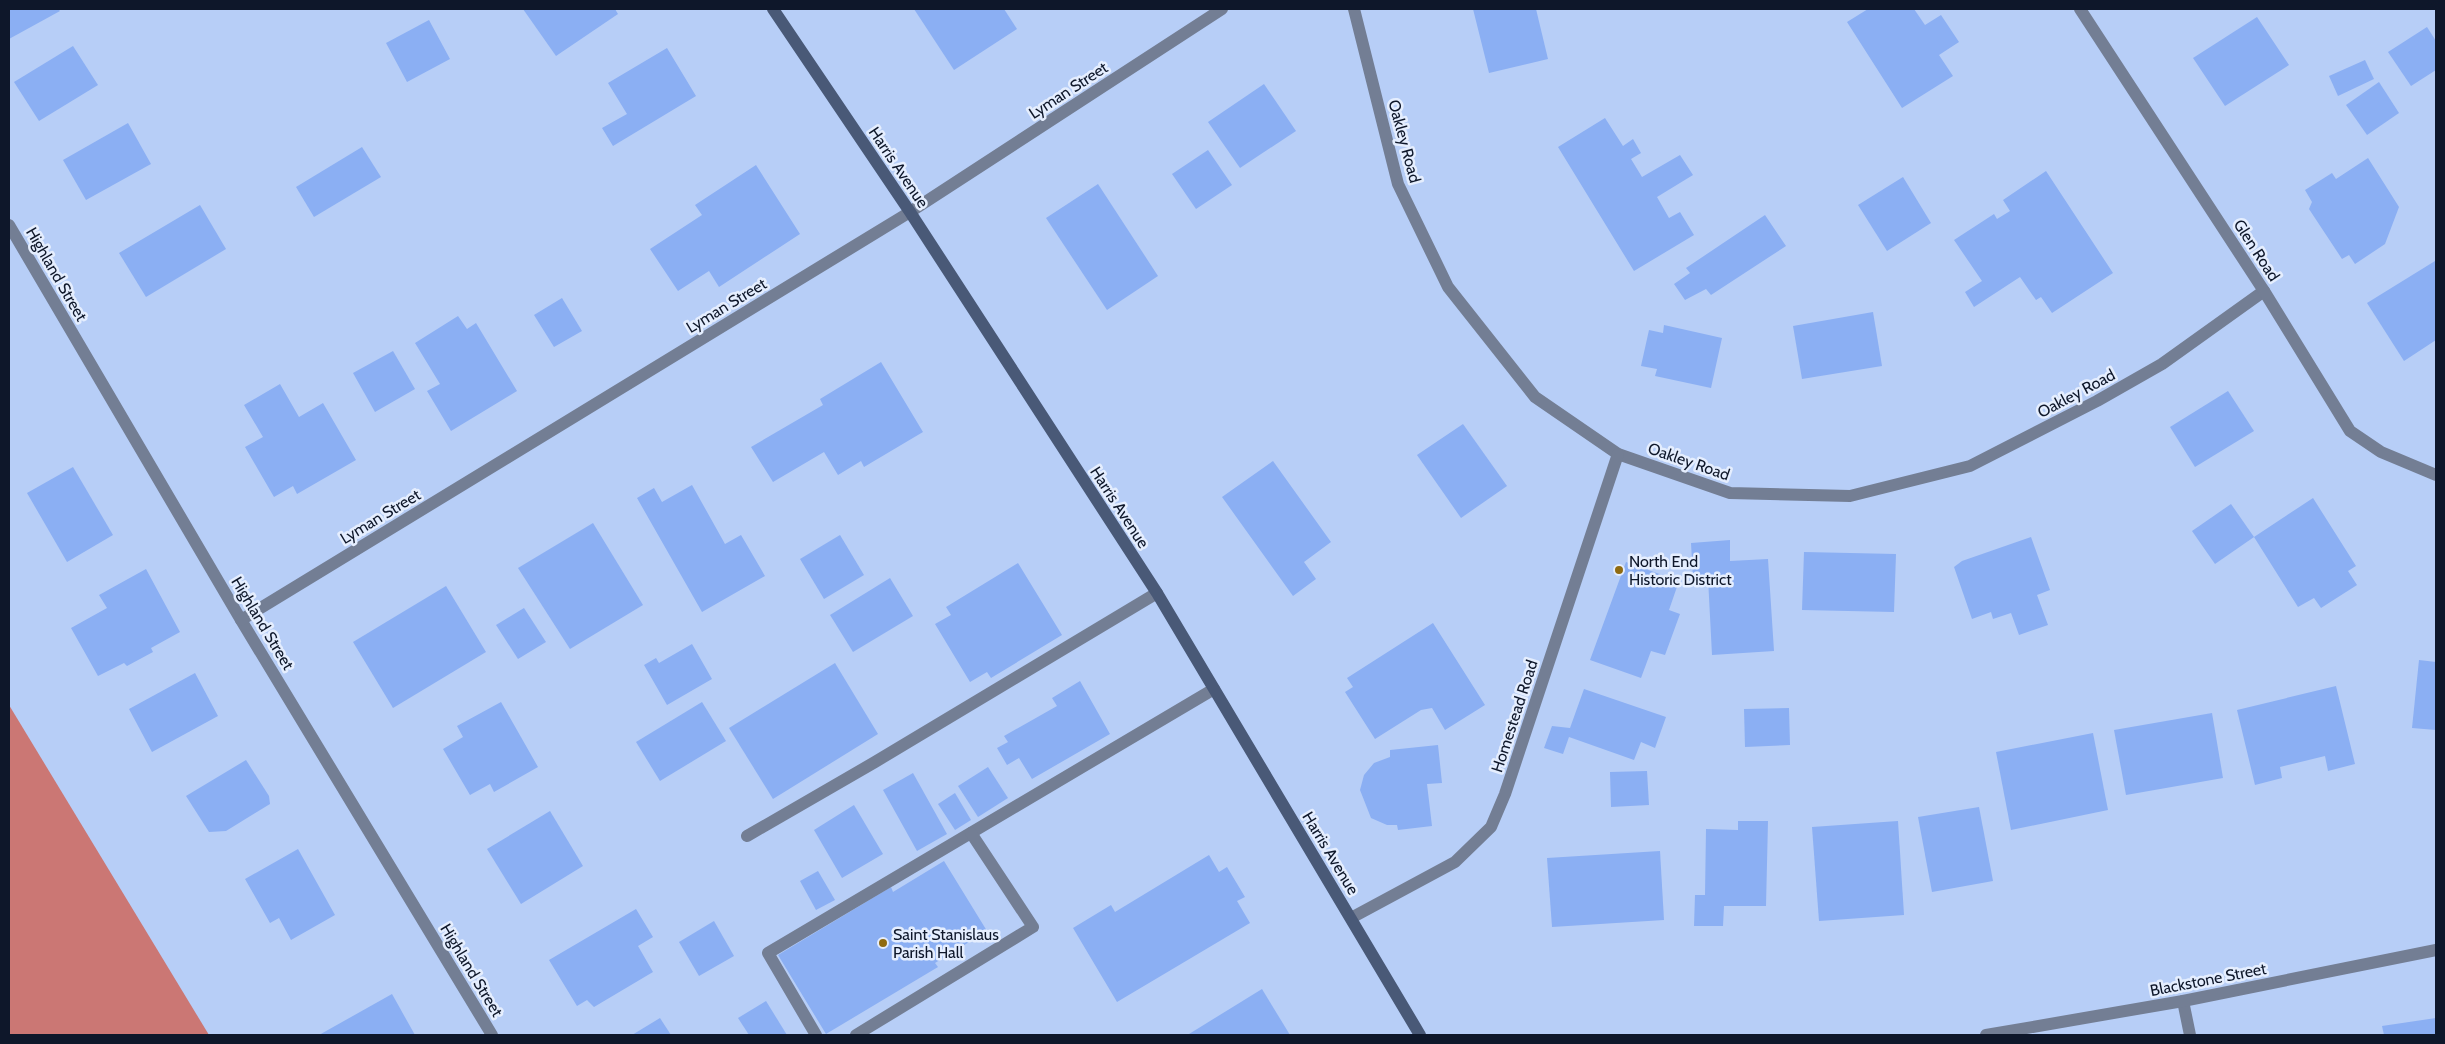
<svg xmlns="http://www.w3.org/2000/svg" width="2445" height="1044" viewBox="0 0 2445 1044" font-family="Cabin,sans-serif">
	<style>
		.forest { fill: #cb7774 }
		.building { fill: #8baff3 }
		.lines { fill: none; stroke-linecap: round; stroke-linejoin: round }
		.service { stroke: #737e94; stroke-width: 12 }
		.minor { stroke: #737e94; stroke-width: 12 }
		.tertiary { stroke: #737e94; stroke-width: 12 }
		.secondary { stroke: #495977; stroke-width: 12 }
		.poi-dot { fill: #906b11; stroke: #e5eefe; stroke-width: 2 }
		.labels { text-anchor: middle; stroke-width: 5; stroke-linejoin: round; paint-order: stroke }
		.street-label { font-size: 16px; fill: #0e172a; stroke: #e5eefe }
		.poi-label { font-size: 16px; fill: #0e172a; stroke: #e5eefe; text-anchor: start }
	</style>
	<rect width="100%" height="100%" fill="#b7cef7"/>
	<path class="forest" d="M9,705L209,1035H9Z"/>
	<g class="building">
		<path d="M9,9H58L60,11L9,39Z"/>
		<path d="M523,9H615L618,14L556,56Z"/>
		<path d="M914,9H1004L1017,29L954,70Z"/>
		<path d="M1473,9H1536L1548,59L1489,73Z"/>
		<path d="M1868,9H1914L1925,25L1941,15L1959,42L1939,55L1953,76L1902,108L1847,22Z"/>
		<path d="M2257,17L2289,65L2225,106L2193,58Z"/>
		<path d="M429,20L450,59L407,82L386,43Z"/>
		<path d="M2427,27L2436,41V70L2411,86L2388,52Z"/>
		<path d="M73,46L98,85L39,121L14,82Z"/>
		<path d="M667,48L696,96L613,146L602,128L627,114L608,83Z"/>
		<path d="M2365,60L2374,79L2338,96L2329,76Z"/>
		<path d="M2379,82L2399,113L2367,135L2346,105Z"/>
		<path d="M1264,84L1296,131L1240,168L1208,122Z"/>
		<path d="M1605,118L1623,146L1633,139L1641,153L1631,159L1642,177L1680,155L1693,175L1657,197L1669,218L1680,212L1694,235L1634,271L1558,147Z"/>
		<path d="M128,123L151,164L86,200L63,160Z"/>
		<path d="M362,147L381,177L314,217L296,187Z"/>
		<path d="M1208,150L1232,185L1196,209L1172,174Z"/>
		<path d="M2368,158L2399,207L2385,244L2355,264L2349,255L2342,259L2309,209L2312,202L2305,190L2332,173L2336,179Z"/>
		<path d="M756,165L800,234L719,287L709,271L678,291L650,249L702,215L695,205Z"/>
		<path d="M2046,171L2113,273L2052,313L2041,297L2036,300L2020,277L1974,307L1965,292L1982,281L1954,240L1994,214L1997,219L2010,211L2003,200Z"/>
		<path d="M1903,177L1931,223L1887,251L1858,205Z"/>
		<path d="M1098,184L1158,276L1107,310L1046,218Z"/>
		<path d="M200,205L226,249L146,297L119,253Z"/>
		<path d="M1765,215L1786,246L1711,295L1706,289L1685,300L1674,284L1690,273L1686,268Z"/>
		<path d="M2435,261L2436,340L2404,361L2367,303Z"/>
		<path d="M562,298L582,331L554,347L534,315Z"/>
		<path d="M1873,312L1882,366L1802,379L1793,326Z"/>
		<path d="M458,316L467,329L476,323L517,391L451,431L427,391L440,384L415,343Z"/>
		<path d="M1664,325L1722,338L1711,388L1655,376L1657,369L1641,366L1649,330L1663,333Z"/>
		<path d="M393,351L415,389L375,412L353,373Z"/>
		<path d="M881,362L923,432L864,467L861,461L838,475L824,452L773,482L751,447L823,405L820,399Z"/>
		<path d="M280,384L299,417L323,403L356,460L297,494L293,486L274,497L245,447L263,437L244,405Z"/>
		<path d="M2228,391L2254,431L2195,467L2170,427Z"/>
		<path d="M1463,424L1507,486L1461,518L1417,455Z"/>
		<path d="M1273,461L1331,542L1304,562L1316,579L1293,596L1222,497Z"/>
		<path d="M73,467L113,535L67,562L27,493Z"/>
		<path d="M692,485L725,544L741,535L765,576L702,612L637,498L654,488L662,502Z"/>
		<path d="M2313,498L2356,566L2348,571L2357,585L2321,608L2314,598L2298,607L2254,537Z"/>
		<path d="M2231,504L2254,537L2215,564L2192,531Z"/>
		<path d="M593,523L643,605L570,649L518,568Z"/>
		<path d="M840,535L864,575L824,599L800,559Z"/>
		<path d="M2031,537L2050,590L2037,595L2048,625L2019,635L2011,613L1993,619L1991,612L1972,619L1954,567L1962,561Z"/>
		<path d="M1730,540V561L1768,559L1774,651L1712,655L1708,578L1693,579L1691,543Z"/>
		<path d="M1804,552L1896,554L1894,612L1802,610Z"/>
		<path d="M1626,562L1679,581L1669,610L1680,614L1665,655L1651,651L1641,678L1590,660Z"/>
		<path d="M1018,563L1062,635L991,678L987,672L970,682L935,624L951,615L946,607Z"/>
		<path d="M146,569L180,632L151,648L153,652L127,666L124,663L98,676L71,628L107,608L99,595Z"/>
		<path d="M890,578L913,616L853,652L830,615Z"/>
		<path d="M446,586L486,652L393,708L353,642Z"/>
		<path d="M524,608L546,642L518,659L496,625Z"/>
		<path d="M1433,623L1485,705L1445,730L1432,708L1421,710L1375,739L1345,692L1353,687L1347,678Z"/>
		<path d="M692,644L712,679L667,705L644,665L656,658L659,663Z"/>
		<path d="M2419,660L2436,662V730L2412,728Z"/>
		<path d="M835,663L878,734L773,799L729,728Z"/>
		<path d="M195,673L218,716L152,752L129,709Z"/>
		<path d="M1080,681L1110,734L1032,779L1019,758L1007,765L997,748L1008,742L1004,736L1057,706L1052,698Z"/>
		<path d="M2336,686L2355,764L2328,771L2325,756L2280,767L2282,778L2255,785L2237,710Z"/>
		<path d="M1584,689L1666,717L1655,748L1641,742L1634,760L1569,737L1563,754L1544,748L1552,726L1570,728Z"/>
		<path d="M501,702L538,767L494,792L490,784L470,795L443,749L463,737L457,726Z"/>
		<path d="M702,702L726,741L660,781L636,742Z"/>
		<path d="M1789,708L1790,745L1745,747L1744,709Z"/>
		<path d="M2212,713L2223,778L2126,795L2114,730Z"/>
		<path d="M2093,733L2108,810L2011,830L1996,752Z"/>
		<path d="M1438,745L1442,783L1427,784L1432,826L1398,830L1397,825H1387L1371,818L1360,790L1364,775L1374,763L1390,757V750Z"/>
		<path d="M246,760L269,796L270,804L226,831L209,832L186,796Z"/>
		<path d="M988,767L1008,798L978,817L958,786Z"/>
		<path d="M1647,771L1649,805L1611,807L1610,772Z"/>
		<path d="M913,773L947,834L917,851L883,790Z"/>
		<path d="M955,793L971,820L955,830L938,804Z"/>
		<path d="M854,805L883,854L842,878L814,830Z"/>
		<path d="M1979,807L1993,881L1932,892L1918,817Z"/>
		<path d="M550,811L583,866L521,904L487,849Z"/>
		<path d="M1738,821H1768L1766,906H1724L1723,926H1694L1695,895H1705L1706,829L1738,830Z"/>
		<path d="M1898,821L1904,915L1819,921L1812,827Z"/>
		<path d="M298,849L335,915L291,940L279,918L270,923L245,879Z"/>
		<path d="M1660,851L1664,920L1552,927L1547,858Z"/>
		<path d="M1209,855L1219,872L1227,867L1245,897L1237,901L1250,923L1117,1002L1073,928L1111,905L1115,912Z"/>
		<path d="M944,861L987,931L935,963L938,967L826,1034L778,955L891,887L893,892Z"/>
		<path d="M818,871L835,900L816,910L800,881Z"/>
		<path d="M636,909L653,937L638,946L653,972L594,1007L587,1000L577,1006L549,960Z"/>
		<path d="M714,921L734,956L699,976L679,942Z"/>
		<path d="M1262,989L1290,1035H1190L1189,1034Z"/>
		<path d="M392,994L415,1035H319Z"/>
		<path d="M766,1001L787,1035H749L738,1018Z"/>
		<path d="M660,1018L671,1035H632Z"/>
		<path d="M2436,1018V1035H2384L2382,1026Z"/>
	</g>
	<g class="lines">
		<g class="service">
			<path d="M747,836L875,762L1157,593"/>
			<path d="M816,1035L768,953L1214,689"/>
			<path d="M856,1035L1033,927L971,833"/>
		</g>
		<g class="minor">
			<path d="M1354,9L1398,184L1448,287L1535,397L1618,454L1730,493L1850,496L1970,466L2097,401L2162,364L2264,291"/>
			<path d="M2080,9L2264,291L2350,431L2381,452L2436,475"/>
			<path d="M9,225L241,620L492,1035"/>
			<path d="M241,620L910,212L1222,9"/>
			<path d="M1351,918L1455,862L1491,827L1505,794L1618,454"/>
			<path d="M2183,1001L2190,1035"/>
		</g>
		<path class="tertiary" d="M1986,1035L2183,1001L2436,950"/>
		<path class="secondary" d="M773,9L910,212L1157,593L1420,1035"/>
	</g>
	<g class="poi-dot">
		<circle cx="1619" cy="570" r="5"/>
		<circle cx="883" cy="943" r="5"/>
	</g>
	<g class="labels">
		<g class="street-label">
			<text transform="translate(1068 90) rotate(-33)" y="6">Lyman Street</text>
			<text transform="translate(1405 141) rotate(75)" y="6">Oakley Road</text>
			<text transform="translate(899 167) rotate(56)" y="6">Harris Avenue</text>
			<text transform="translate(2257 250) rotate(57)" y="6">Glen Road</text>
			<text transform="translate(57 274) rotate(60)" y="6">Highland Street</text>
			<text transform="translate(726 305) rotate(-31)" y="6">Lyman Street</text>
			<text transform="translate(2076 393) rotate(-28)" y="6">Oakley Road</text>
			<text transform="translate(1689 461) rotate(19)" y="6">Oakley Road</text>
			<text transform="translate(1120 507) rotate(57)" y="6">Harris Avenue</text>
			<text transform="translate(380 516) rotate(-31)" y="6">Lyman Street</text>
			<text transform="translate(263 623) rotate(59)" y="6">Highland Street</text>
			<text transform="translate(1514 716) rotate(-72)" y="6">Homestead Road</text>
			<text transform="translate(1331 853) rotate(59)" y="6">Harris Avenue</text>
			<text transform="translate(472 970) rotate(59)" y="6">Highland Street</text>
			<text transform="translate(2208 979) rotate(-11)" y="6">Blackstone Street</text>
		</g>
		<g class="poi-label">
			<text x="1629" y="567">North End<tspan x="1629" dy="18">Historic District</tspan></text>
			<text x="893" y="940">Saint Stanislaus<tspan x="893" dy="18">Parish Hall</tspan></text>
		</g>
	</g>
	<rect width="2445" height="1044" fill="none" stroke="#0e172a" stroke-width="20"/>
</svg>
